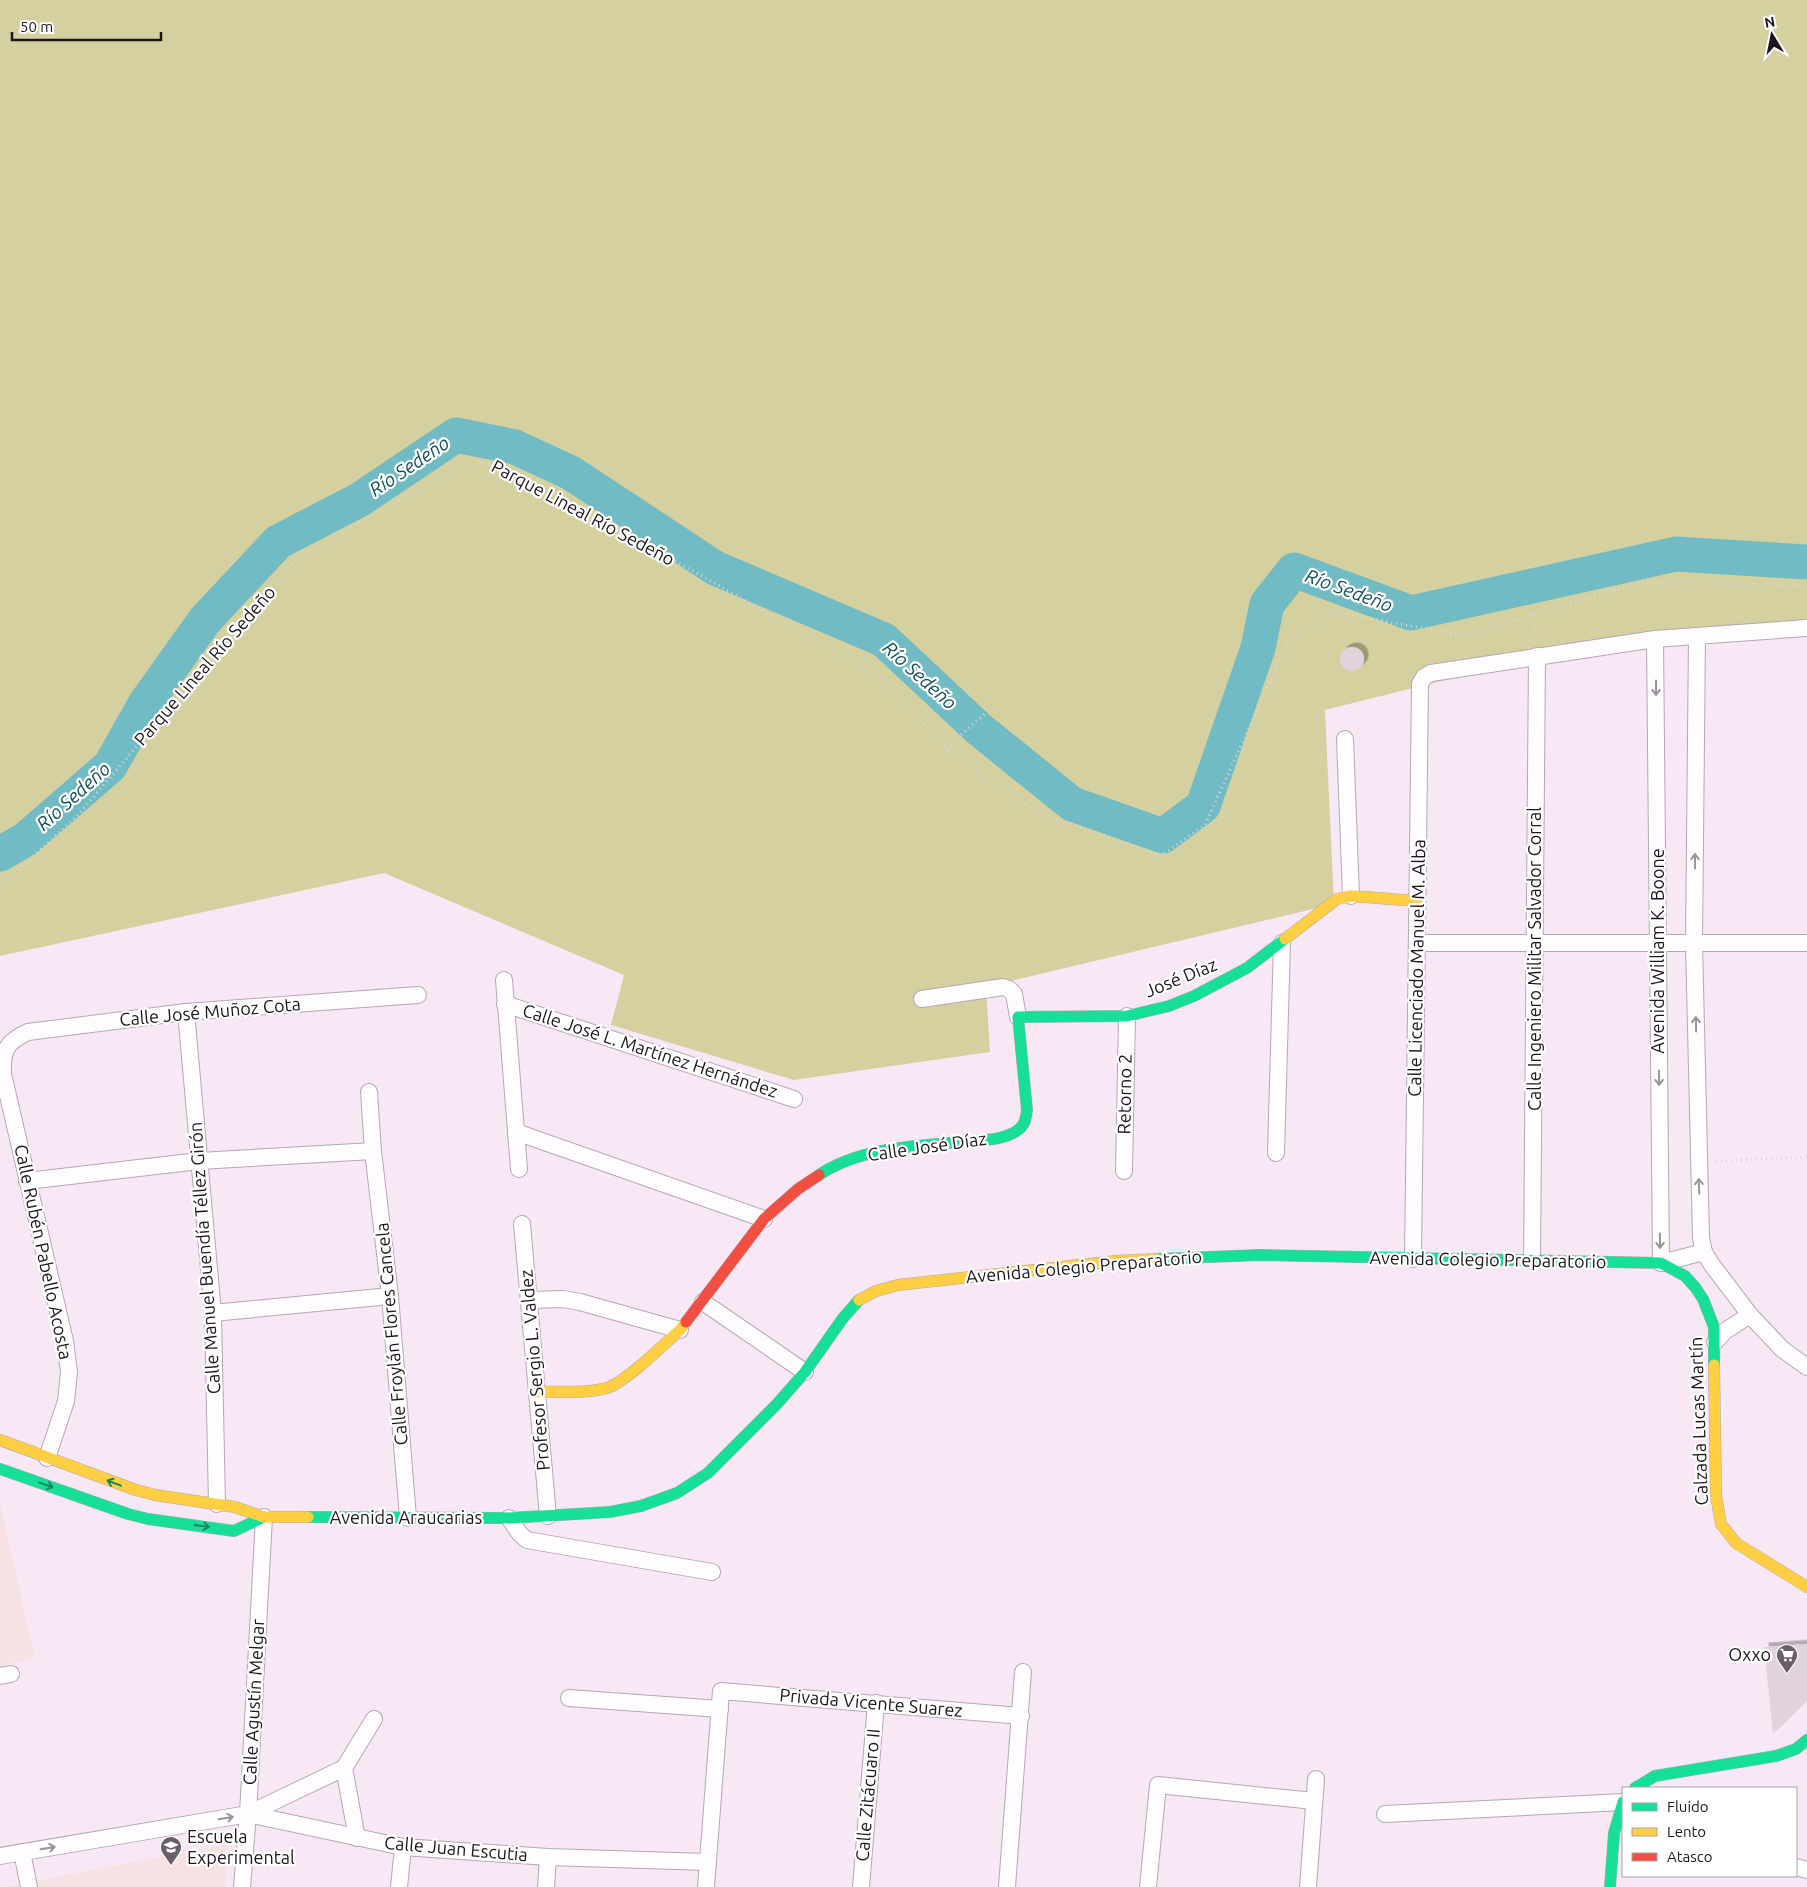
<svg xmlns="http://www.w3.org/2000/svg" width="1807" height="1887" viewBox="0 0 1807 1887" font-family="Ubuntu,sans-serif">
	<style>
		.education { fill: #f6e2e2 }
		.forest { fill: #d5d0a0 }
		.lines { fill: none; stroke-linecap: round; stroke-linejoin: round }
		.river { stroke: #71bbc4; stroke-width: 35 }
		.building { fill: #e1d3db; filter: url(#shadow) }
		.street-casing { stroke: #b4a8b2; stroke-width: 18 }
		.fast-casing { stroke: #b4a8b2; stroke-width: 12 }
		.slow-casing { stroke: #b4a8b2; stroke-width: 12 }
		.jam-casing { stroke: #b4a8b2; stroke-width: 12 }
		.path { stroke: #dad6da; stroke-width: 3; stroke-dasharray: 1 4; stroke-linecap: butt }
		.street { stroke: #fefcfe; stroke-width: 16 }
		.fast { stroke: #16e098; stroke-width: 11 }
		.slow { stroke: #ffcf43; stroke-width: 11 }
		.jam { stroke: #f24e42; stroke-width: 11 }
		.oneway { stroke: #999499 }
		.oneway2 { stroke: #198461 }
		.labels { text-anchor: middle; stroke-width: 4.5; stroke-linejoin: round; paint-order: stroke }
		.street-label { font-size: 18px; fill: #1d141d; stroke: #fff }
		.poi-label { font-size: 18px; fill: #1d141d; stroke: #fff; text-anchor: end }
		.water-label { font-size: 19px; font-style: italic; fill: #0f5054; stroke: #fff }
	</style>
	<defs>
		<filter id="shadow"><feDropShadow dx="4.5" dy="-4.5" stdDeviation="0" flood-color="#0004"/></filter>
	</defs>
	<rect width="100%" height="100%" fill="#f8e8f6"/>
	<g class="education">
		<path d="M0,1503L35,1658L0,1666Z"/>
		<path d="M228,1844L225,1887H3Z"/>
	</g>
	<path class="forest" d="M0,0H1807V634H1630L1325,710L1334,904L986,987L990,1052L794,1080L611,1025L624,975L384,873L0,956Z"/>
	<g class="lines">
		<path class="river" d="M0,854L26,839L110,766L145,704L205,620L278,542L359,500L456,435L515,447L571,473L715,568L884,640L979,729L1072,804L1163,836L1203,806L1258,648L1267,604L1294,570L1411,613L1676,554L1807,562"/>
	</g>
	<g class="building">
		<circle cx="1352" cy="659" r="12"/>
		<path d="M1807,1644V1700L1773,1734L1764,1647Z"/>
	</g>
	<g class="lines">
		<g class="street-casing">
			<g id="street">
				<path d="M1697,636L1694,943L1701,1238L1704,1252L1712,1265L1750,1315L1782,1349L1807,1367"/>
				<path d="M1655,639L1661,1263L1704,1252"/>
				<path d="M1345,739L1351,896"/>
				<path d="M1418,943H1807"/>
				<path d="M504,980L519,1169"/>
				<path d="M922,999L1003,987L1009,989L1014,994L1018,1017"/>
				<path d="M505,1004L794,1099"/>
				<path d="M186,1012L213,1313L217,1504"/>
				<path d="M369,1092L373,1151L390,1296L408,1518"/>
				<path d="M516,1132L764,1219"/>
				<path d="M1276,1153L1282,943"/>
				<path d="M1124,1171L1127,1016"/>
				<path d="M27,1181L199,1161L373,1151"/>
				<path d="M522,1224L548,1516"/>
				<path d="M1413,1259L1420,684L1424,677L1431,673L1655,639L1807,628"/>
				<path d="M1532,1261L1537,656"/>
				<path d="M529,1300L563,1299L580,1302L680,1330"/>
				<path d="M703,1302L805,1372"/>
				<path d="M213,1313L390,1296"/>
				<path d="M1715,1342L1725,1331L1750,1315"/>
				<path d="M47,1458L66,1401L69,1372L65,1341L3,1074C2,1051 6,1042 28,1032L186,1012L418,995"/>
				<path d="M509,1518L520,1534L527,1540L712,1572"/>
				<path d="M0,1676L11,1674"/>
				<path d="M569,1698L720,1709"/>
				<path d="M344,1768L357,1838"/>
				<path d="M248,1814L344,1768L374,1719"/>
				<path d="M1385,1814L1623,1802"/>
				<path d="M22,1852L29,1887"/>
				<path d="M0,1856L248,1814L403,1847L548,1857L708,1862"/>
				<path d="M1796,1867L1807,1870"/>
				<path d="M242,1887L248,1814L264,1517"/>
				<path d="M399,1887L403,1847"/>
				<path d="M546,1887L548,1857"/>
				<path d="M706,1887L721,1691L1021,1716"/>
				<path d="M861,1887L876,1703"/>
				<path d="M1007,1887L1023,1672"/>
				<path d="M1148,1887L1158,1785L1314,1801"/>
				<path d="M1308,1887L1316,1779"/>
			</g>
		</g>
		<g class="fast-casing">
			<g id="fast">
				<path d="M819,1175C859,1148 915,1146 962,1142C980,1140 1003,1141 1018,1130C1025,1125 1026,1118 1027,1110L1018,1017L1127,1016L1169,1006L1194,996L1247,968L1285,939"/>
				<path d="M1156,1259L1261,1255L1661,1263L1685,1276L1695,1287L1703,1299L1714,1327V1365"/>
				<path d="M0,1469L128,1514L148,1519L234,1531L264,1517"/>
				<path d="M308,1517L509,1518L610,1512L641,1506L677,1493L708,1473L777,1404L805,1372L843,1318L859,1300"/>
				<path d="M1635,1788L1655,1776L1776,1756L1796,1749L1807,1740"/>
				<path d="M1610,1887L1614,1833L1623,1802"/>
			</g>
		</g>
		<g class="slow-casing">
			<g id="slow">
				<path d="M1285,939L1337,899L1351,896L1417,901"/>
				<path d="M859,1300L876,1291L898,1285L1116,1261L1156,1259"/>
				<path d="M1714,1365L1716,1495L1721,1524L1736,1543L1807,1587"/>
				<path d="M537,1392C559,1391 585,1394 607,1388C627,1381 663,1345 680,1330L686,1322"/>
				<path d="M0,1440L136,1490L155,1495L235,1507L264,1517H308"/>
			</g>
		</g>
		<g class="jam-casing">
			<path id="jam" d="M686,1322L764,1219L798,1189L819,1175"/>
		</g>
		<g class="path">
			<path d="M1534,615L1536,639"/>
			<path d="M946,748L986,713"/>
			<path d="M0,887L78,815L298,558L413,492L483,461L640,541L887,681L946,748L1037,812L1161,856L1205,825L1288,642L1331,611L1463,636L1639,583L1807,585"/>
			<path d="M1716,1161L1807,1157"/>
		</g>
		<use href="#street" class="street"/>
		<use href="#fast" class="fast"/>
		<use href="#slow" class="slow"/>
		<use href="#jam" class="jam"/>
	</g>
	<defs><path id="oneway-shaft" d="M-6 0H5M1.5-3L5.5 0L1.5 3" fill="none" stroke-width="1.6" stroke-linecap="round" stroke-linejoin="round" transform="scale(1.25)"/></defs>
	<g class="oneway">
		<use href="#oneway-shaft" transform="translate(1656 688) rotate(90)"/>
		<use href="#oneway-shaft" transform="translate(1695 861) rotate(-90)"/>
		<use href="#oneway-shaft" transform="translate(1696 1024) rotate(-91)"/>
		<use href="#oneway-shaft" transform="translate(1659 1078) rotate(89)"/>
		<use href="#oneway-shaft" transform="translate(1699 1186) rotate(-92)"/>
		<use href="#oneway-shaft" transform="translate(1660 1241) rotate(89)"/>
		<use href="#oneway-shaft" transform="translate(226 1818) rotate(-10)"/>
		<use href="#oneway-shaft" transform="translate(48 1848) rotate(-10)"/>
	</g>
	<g class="oneway2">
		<use href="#oneway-shaft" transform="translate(114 1483) rotate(-159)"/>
		<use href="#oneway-shaft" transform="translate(46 1485) rotate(20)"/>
		<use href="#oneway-shaft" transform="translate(202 1526) rotate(8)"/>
	</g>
	<defs>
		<g id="supermarket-pin" transform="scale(1.125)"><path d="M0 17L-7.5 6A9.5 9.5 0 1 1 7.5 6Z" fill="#6a5e69" stroke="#fff"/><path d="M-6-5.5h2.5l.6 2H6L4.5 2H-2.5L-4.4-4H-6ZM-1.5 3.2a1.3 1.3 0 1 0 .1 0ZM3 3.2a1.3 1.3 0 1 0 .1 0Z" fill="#fff"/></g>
		<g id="school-pin" transform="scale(1.125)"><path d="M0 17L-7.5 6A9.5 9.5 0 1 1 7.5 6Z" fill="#6a5e69" stroke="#fff"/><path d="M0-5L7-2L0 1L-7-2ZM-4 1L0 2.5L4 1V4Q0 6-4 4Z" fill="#fff"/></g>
	</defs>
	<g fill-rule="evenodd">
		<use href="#supermarket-pin" x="1787" y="1655"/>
		<use href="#school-pin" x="171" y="1847"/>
	</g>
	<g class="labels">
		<g class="street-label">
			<text transform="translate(583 513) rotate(28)" y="6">Parque Lineal Río Sedeño</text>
			<text transform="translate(205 666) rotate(-49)" y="6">Parque Lineal Río Sedeño</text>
			<text transform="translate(1658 951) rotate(-90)" y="6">Avenida William K. Boone</text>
			<text transform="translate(1535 959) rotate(-90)" y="6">Calle Ingeniero Militar Salvador Corral</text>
			<text transform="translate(1417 968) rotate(-89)" y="6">Calle Licenciado Manuel M. Alba</text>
			<text transform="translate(1181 978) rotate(-22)" y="6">José Díaz</text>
			<text transform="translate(210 1012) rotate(-5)" y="6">Calle José Muñoz Cota</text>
			<text transform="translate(650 1051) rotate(18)" y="6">Calle José L. Martínez Hernández</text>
			<text transform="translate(1125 1094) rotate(-89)" y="6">Retorno 2</text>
			<text transform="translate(927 1147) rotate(-8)" y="6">Calle José Díaz</text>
			<text transform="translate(43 1252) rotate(78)" y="6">Calle Rubén Pabello Acosta</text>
			<text transform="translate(205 1258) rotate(-94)" y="6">Calle Manuel Buendía Téllez Girón</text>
			<text transform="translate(1488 1260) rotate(1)" y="6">Avenida Colegio Preparatorio</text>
			<text transform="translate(1084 1267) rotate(-5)" y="6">Avenida Colegio Preparatorio</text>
			<text transform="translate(392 1334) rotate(-95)" y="6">Calle Froylán Flores Cancela</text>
			<text transform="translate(535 1370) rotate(-95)" y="6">Profesor Sergio L. Valdez</text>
			<text transform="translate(1699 1421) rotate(-92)" y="6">Calzada Lucas Martín</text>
			<text x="406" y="1524">Avenida Araucarias</text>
			<text transform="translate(254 1702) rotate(-87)" y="6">Calle Agustín Melgar</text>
			<text transform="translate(871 1703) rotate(5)" y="6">Privada Vicente Suarez</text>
			<text transform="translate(868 1795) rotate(-85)" y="6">Calle Zitácuaro II</text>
			<text transform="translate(456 1849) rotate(5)" y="6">Calle Juan Escutia</text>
		</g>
		<g class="poi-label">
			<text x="1771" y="1661">Oxxo</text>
			<text x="187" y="1843" text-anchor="start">Escuela<tspan x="187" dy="21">Experimental</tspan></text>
		</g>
		<g class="water-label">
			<text transform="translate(409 466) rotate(-34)" y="7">Río Sedeño</text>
			<text transform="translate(1349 590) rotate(20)" y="7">Río Sedeño</text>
			<text transform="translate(920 675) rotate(42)" y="7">Río Sedeño</text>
			<text transform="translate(73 796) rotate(-42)" y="7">Río Sedeño</text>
		</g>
	</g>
	<rect x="1622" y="1787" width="175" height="90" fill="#ffffff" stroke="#a5a1a5"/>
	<rect x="1632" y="1803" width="25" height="8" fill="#16e098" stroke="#a5a1a5"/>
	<text x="1667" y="1812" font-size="15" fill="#1d141d">Fluido</text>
	<rect x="1632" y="1828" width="25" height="8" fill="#ffcf43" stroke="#a5a1a5"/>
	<text x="1667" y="1837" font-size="15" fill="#1d141d">Lento</text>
	<rect x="1632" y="1853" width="25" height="8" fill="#f24e42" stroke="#a5a1a5"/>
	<text x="1667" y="1862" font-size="15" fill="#1d141d">Atasco</text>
	<g transform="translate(1772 35) rotate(350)" stroke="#ffffff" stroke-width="4" paint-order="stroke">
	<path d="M0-4L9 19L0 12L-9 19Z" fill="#1d141d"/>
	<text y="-8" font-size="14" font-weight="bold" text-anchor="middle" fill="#1d141d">N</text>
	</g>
	<path d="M12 32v8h149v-8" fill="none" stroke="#1d141d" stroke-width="2.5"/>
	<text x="20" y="32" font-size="15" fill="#1d141d" stroke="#ffffff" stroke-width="4" paint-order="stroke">50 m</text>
</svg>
